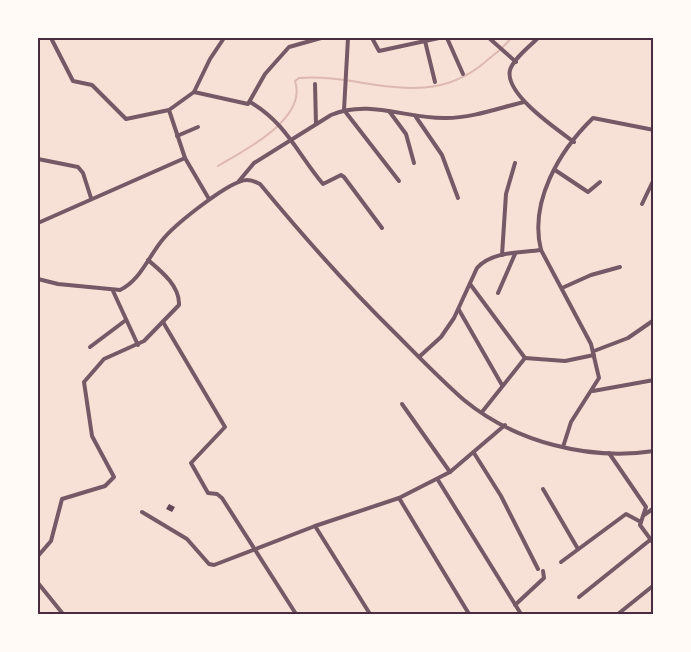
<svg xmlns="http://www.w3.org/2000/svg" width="691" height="652" viewBox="0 0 691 652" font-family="Inter,sans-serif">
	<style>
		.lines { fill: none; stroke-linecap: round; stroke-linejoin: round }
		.stream { stroke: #dcb8b0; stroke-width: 2 }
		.building { fill: #644757 }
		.minor { stroke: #755966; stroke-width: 4 }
		.neatline { fill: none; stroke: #4a2c40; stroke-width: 2 }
	</style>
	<rect width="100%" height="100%" fill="#f7e1d7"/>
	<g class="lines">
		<path class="stream" d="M218,166C243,151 308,119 295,81L299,78C364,73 425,112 484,63C493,55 504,48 511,38"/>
	</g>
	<path class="building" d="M169,504L175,507L172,512L166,509Z"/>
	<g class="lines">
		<g class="minor">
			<path d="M51,38L73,81L92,85L126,119L169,110"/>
			<path d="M348,38L344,110L399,181"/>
			<path d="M372,38L379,51L439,38"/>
			<path d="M447,38L463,74"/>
			<path d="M489,38L516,62"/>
			<path d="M538,38C530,46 513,59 510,70C504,94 558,130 574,142"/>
			<path d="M425,41L435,82"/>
			<path d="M315,84L316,124"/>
			<path d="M194,92L248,104L265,74L289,47L321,38"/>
			<path d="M250,102C286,123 297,153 323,184L341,175L344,177L382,228"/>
			<path d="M389,111L406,134L414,163"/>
			<path d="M416,117L442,155L458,198"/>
			<path d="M177,136L198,127"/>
			<path d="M38,159L78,167L83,173L91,198"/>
			<path d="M555,170L588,192L600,182"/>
			<path d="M239,181L254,163L331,115C369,99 407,119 446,118C472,118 499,108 524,102"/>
			<path d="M209,199L185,158L169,110L194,92L210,59L224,38"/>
			<path d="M642,204L654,179"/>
			<path d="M38,223L185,158"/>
			<path d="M502,255L506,194L515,163"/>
			<path d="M38,279L58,284L120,290C141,280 149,255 164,238C176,224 230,180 247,180C251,180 256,182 260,184C303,236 347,286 395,333C418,356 440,379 464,400C515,442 589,461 654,451"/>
			<path d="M470,284L525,358L482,412"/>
			<path d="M562,288L591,275L620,267"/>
			<path d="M113,291L138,345"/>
			<path d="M498,293L515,254"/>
			<path d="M459,310L502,385"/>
			<path d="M163,322L225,427L191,463L208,493L217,494L222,498L296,614"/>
			<path d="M90,347L126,320"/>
			<path d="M594,351L628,338L654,320"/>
			<path d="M419,357L441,337L454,318L477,268C492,251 520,253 541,250"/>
			<path d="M525,358L565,361L594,355"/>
			<path d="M593,391L654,380"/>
			<path d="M402,404L450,472"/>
			<path d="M563,447L571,422L599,378L591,344L541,250C529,202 559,151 593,118L654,130"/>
			<path d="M474,453L501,496L538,569"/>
			<path d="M609,453L646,507L640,525L654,544"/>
			<path d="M438,480L521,614"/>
			<path d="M543,489L578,549"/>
			<path d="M399,498L469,614"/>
			<path d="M142,512L187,539L209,564L214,565L315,526L399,498L450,472L505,425"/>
			<path d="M644,515L654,508"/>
			<path d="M315,526L370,614"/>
			<path d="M38,556L51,541L62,499L105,486L114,477L92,436L84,382L104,359L144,341L179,305C180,286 161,271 148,260"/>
			<path d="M561,562L626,514L641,522"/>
			<path d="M38,583L63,614"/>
			<path d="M579,597L650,540"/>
			<path d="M515,605L544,578L543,571"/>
			<path d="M618,614L654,585"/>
		</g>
	</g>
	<rect width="691" height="652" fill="none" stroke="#fffaf5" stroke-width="78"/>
	<rect x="39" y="39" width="613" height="574" class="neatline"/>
</svg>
